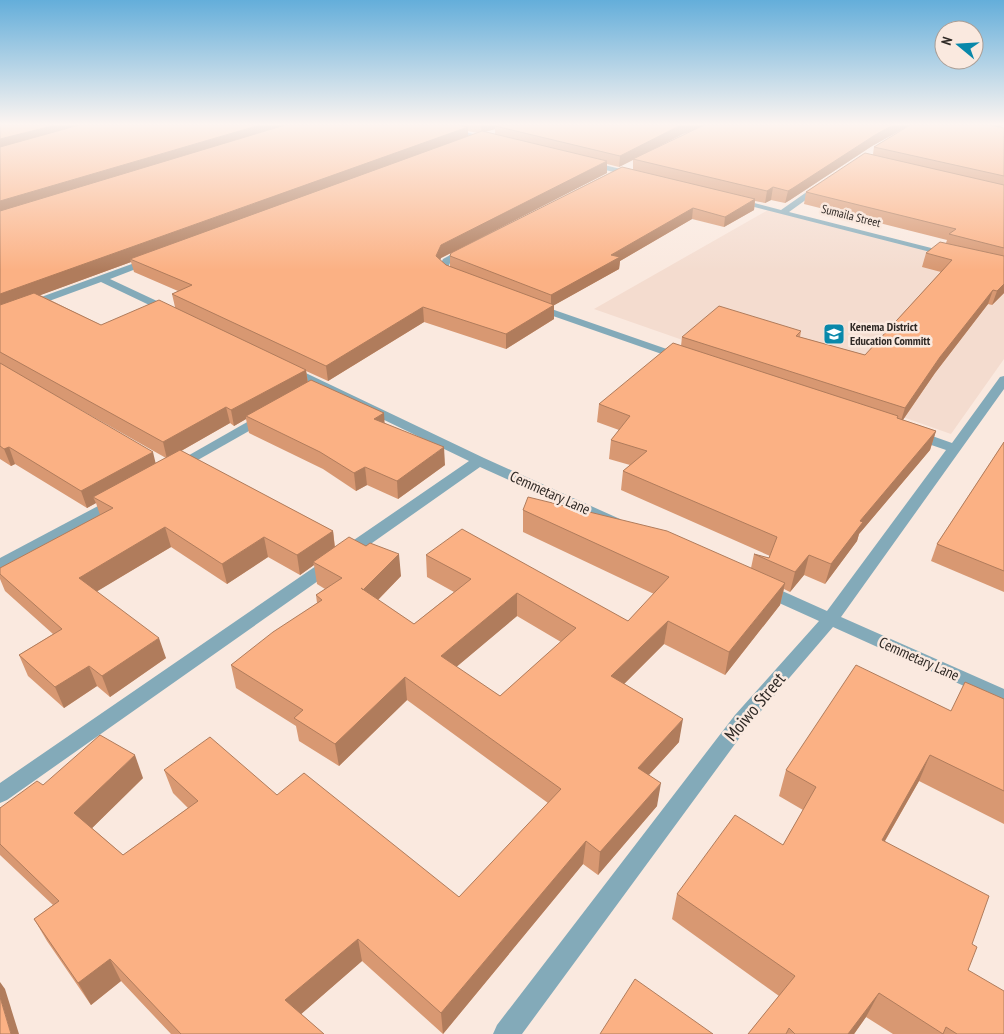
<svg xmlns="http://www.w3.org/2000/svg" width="1004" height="1034" viewBox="0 0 1004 1034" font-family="'PT Sans Narrow',sans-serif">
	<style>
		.built { fill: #f4dccf }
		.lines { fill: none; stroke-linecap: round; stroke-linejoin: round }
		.street { fill: #83aab9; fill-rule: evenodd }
		.wall { fill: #d89872; fill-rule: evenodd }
		.shaded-wall { fill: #b07c5c }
		.building { fill: #fbb184; stroke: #b07c5c; fill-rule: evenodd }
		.labels { text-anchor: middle; stroke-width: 5; stroke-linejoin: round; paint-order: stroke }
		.far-street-label { font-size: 12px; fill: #302a26; stroke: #fae9df }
		.far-poi-label { font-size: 12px; font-weight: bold; fill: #302a26; stroke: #fae9df; text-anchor: start }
		.street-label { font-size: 15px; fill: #302a26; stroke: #fae9df }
		.near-street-label { font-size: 18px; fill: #302a26; stroke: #fae9df }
	</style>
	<rect width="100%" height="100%" fill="#fae9df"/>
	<path class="built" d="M768,210L1004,269V359L951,434L594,309Z"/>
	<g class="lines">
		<g class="street">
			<path d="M427,125H439L496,140L492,142Z"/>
			<path d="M587,161L638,173L639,175L635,177L584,165L583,163Z"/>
			<path d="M818,184L825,186L789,212L955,254L950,257L731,201L735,198L781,210Z"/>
			<path d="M465,247L473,249L450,263L448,268L458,274V278C451,280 442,274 438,269L443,259Z"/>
			<path d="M151,257L156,260L154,262L110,279L174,309V313H166L101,282L0,319V312Z"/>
			<path d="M537,304L684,355L686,357L680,361L676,359L533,309V305Z"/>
			<path d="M289,365L484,458L620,519L623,522L615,527L610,525L480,467L7,800L0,803V783L469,461L285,372L283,369Z"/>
			<path d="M1004,376V389L841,617L1004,689V704L833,627L749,725L522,1034H493L497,1025L735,715L819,621L757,593L755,589L757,585H769L827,611L946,450L908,437L906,434L908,431H918L952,443L1000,377Z"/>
			<path d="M265,412L270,413L271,416L270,419L182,469H172L170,466Z"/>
			<path d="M115,497L122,501L120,504L0,570V558Z"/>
		</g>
	</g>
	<g class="wall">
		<path d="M0,125H1004L1000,127L1004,128V293L992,305L988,304L935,373L903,420L936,431L930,450L859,534L857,541L825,584L804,575L790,592L784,589L780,605L725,675L664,644L624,684L679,742L649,775L657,806L598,875L583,864L443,1034L362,961L301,1014L324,1034H171L121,981L91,1005L47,941L34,919L53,905L0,855V808L43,785L143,778L92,828L123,855L188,808L173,793L164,770L277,795L459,897L548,803L407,700L339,766L299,741L296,726L236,688L231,665L317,603L316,595L325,589L317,584L314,565L300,575L268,557L227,584L171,547L97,591L166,658L110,697L97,686L64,708L28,676L19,655L53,634L5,591L0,579V568L100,515L96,503L87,508L15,464L11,466L0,459ZM907,127L874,147L873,154L806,192L804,204L947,240L946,243L926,253L922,267L941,272L865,355L800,337L801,331L682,337L681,346L599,404L597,422L619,430L611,440L609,459L630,465L623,471L621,490L770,556L769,558L754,554L751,568L523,510V532L654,594L628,621L426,555L427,577L454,592L414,624L378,600L401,576L335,547L333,531L181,451L230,423L234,426L246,419L249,433L323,469L356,491L367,485L398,499L445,465L385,423L308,382L306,371L328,381L424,322L506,349L554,319V305L619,269L620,261L692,219L724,227L754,210L755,201L765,203L771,200L785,203L790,200L872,146ZM495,129V134L485,132ZM468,131L478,133L468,136ZM693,131L651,150L683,134ZM633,160V170L459,249L607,173V164L619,167ZM451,253L450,256V267L446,265L440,260L441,258ZM131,262L134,272L178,291L172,294L175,307L101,325L40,295ZM28,380L166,458L156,463ZM517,616L561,642L500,696L456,667Z"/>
		<path d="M1004,442V592L931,561L937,544Z"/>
		<path d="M1004,699V824L919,781L885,841L972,944L968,970L1004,1034H893L866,1017L854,1034H748L779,996L672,919L677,894L783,845L803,810L779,796L786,770L951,711Z"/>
	</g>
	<g class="shaded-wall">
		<path d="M56,125H99L0,151V139Z"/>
		<path d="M260,125H297L0,215V201Z"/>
		<path d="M481,125H511L495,126V129L481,133Z"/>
		<path d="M681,125H708L683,134L619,167L620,156Z"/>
		<path d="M893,125H913L908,126L872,146L790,200L785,203L788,191L875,135Z"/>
		<path d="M988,125H1004L985,136Z"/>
		<path d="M468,127V138L130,259L131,262L0,310V294Z"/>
		<path d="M607,161V173L441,258L436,269V256L441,245Z"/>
		<path d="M773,187L771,200L765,203L767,191Z"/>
		<path d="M755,199L754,210L724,227L725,217Z"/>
		<path d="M693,208L692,219L620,261L619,269L551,307V295L611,255Z"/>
		<path d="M1004,284V293L992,305L997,291Z"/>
		<path d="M993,290L988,304L935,373L900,424L905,408L940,357Z"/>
		<path d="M554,305V319L506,349V334Z"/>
		<path d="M423,307L424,322L328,381L326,366Z"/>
		<path d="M306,370L308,385L246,416V419L234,426L231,410Z"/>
		<path d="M226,407L230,423L167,459L163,442Z"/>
		<path d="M384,413L385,430L374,419Z"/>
		<path d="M936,431L930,450L859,534L857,541L825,584L831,564L860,521Z"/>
		<path d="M9,447L15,464L11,466L4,449Z"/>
		<path d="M444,447L445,465L398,499L397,481Z"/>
		<path d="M153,452L157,469L93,497L96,503L87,508L81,491Z"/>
		<path d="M365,467L367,485L356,491L354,473Z"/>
		<path d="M165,527L171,547L86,598L79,578Z"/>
		<path d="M333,531L335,550L313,562L314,565L300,575L297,555Z"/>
		<path d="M264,537L268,557L227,584L222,564Z"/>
		<path d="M399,554L401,576L366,612L363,590Z"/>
		<path d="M809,555L804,575L790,592L795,572Z"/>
		<path d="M785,583L780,605L725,675L729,652Z"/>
		<path d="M517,593V616L442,679L441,656Z"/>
		<path d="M668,621L664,644L609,699L611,676Z"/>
		<path d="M159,638L166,658L110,697L102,676Z"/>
		<path d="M89,666L97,686L64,708L55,687Z"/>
		<path d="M405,677L407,700L339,766L335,744Z"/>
		<path d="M683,719L679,742L634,791L638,768Z"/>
		<path d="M135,755L143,778L85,835L74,813Z"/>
		<path d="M930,755L919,781L871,865L882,840Z"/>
		<path d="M661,783L657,806L598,875L600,852Z"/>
		<path d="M586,841L583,864L443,1034L441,1013Z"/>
		<path d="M358,939L362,961L292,1022L285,1000Z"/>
		<path d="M110,959L121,981L91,1005L78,983Z"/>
		<path d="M0,982L5,989L19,1034H11L0,997Z"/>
		<path d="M879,993L866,1017L854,1034H848Z"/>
	</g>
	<g class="building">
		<path d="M0,125H56L0,139Z"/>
		<path d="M79,125H260L0,201V147Z"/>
		<path d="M285,125H459L468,127L0,294V211Z"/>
		<path d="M497,125H681L620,156L495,126Z"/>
		<path d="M704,125H893L875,135L793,188L788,191L773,187L767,191L633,159Z"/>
		<path d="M910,125H989L1004,128V176L874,147Z"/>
		<path d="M482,131L607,161L441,245L436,256L446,265L554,305L506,334L423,307L326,366L172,294L192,285L130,259Z"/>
		<path d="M865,153L1004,185V248L949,234L956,229L806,192Z"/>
		<path d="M622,167L755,199L725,217L693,208L611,255L620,257L551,295L450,256L451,253Z"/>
		<path d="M940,242L1004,256V284L997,291L993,290L940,357L905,408L682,337L719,306L801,331L796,336L865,355L952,260L926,253Z"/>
		<path d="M34,293L101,325L159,300L306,370L231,410L226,407L163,442L0,352V305Z"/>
		<path d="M673,343L898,416L897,418L936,431L860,521L863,522L831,564L809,555L795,572L754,554L769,558L777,537L623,471L647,451L611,440L630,416L599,404Z"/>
		<path d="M0,363L153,452L81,491L9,447L4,449L0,446Z"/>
		<path d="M311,380L384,413L374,419L444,447L397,481L365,467L354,473L320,452L246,416Z"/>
		<path d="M1004,442V571L937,544Z"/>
		<path d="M180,450L333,531L297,555L264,537L222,564L165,527L79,578L159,638L102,676L89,666L55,687L19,655L62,629L0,574V568L113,508L93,497Z"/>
		<path d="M528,497L667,531L785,583L729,652L668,621L611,676L683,719L638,768L661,783L600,852L586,841L441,1013L358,939L285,1000L324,1034H181L110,959L78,983L34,919L59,901L0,844V808L37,781L43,785L100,735L135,755L74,813L123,855L198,801L164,770L210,737L277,795L304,773L459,897L561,789L405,677L335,744L294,718L303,710L231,665L273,632L322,600L316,595L342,578L313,562L349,537L366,546L370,543L399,554L363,590L361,588L414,624L471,579L426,555L462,529L628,621L669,577L523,510ZM517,593L576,628L500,696L441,656Z"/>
		<path d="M856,665L951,711L965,682L1004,699V791L930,755L882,840L989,896L972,944L977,947L968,970L1004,991V1034H957L946,1027L943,1034L879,993L848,1034H795L789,1028L786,1034H748L795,976L677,894L735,815L783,845L816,787L786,770Z"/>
		<path d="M635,979L713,1034H600Z"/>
		<path d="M0,997L11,1034H0Z"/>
	</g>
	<linearGradient id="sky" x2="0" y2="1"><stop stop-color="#64aeda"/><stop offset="0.46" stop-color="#fdf5f1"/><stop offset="1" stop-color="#fdf5f1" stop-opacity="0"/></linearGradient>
	<rect width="1004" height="270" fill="url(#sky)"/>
	<defs>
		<g id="school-square" transform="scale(1.125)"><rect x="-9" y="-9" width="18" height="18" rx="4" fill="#0988aa" stroke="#fae9df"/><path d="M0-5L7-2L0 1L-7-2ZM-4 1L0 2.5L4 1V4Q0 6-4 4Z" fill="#fff"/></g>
	</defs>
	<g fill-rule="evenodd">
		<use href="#school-square" x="834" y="334"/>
	</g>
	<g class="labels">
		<g class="far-street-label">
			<text transform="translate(851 216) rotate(14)" y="4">Sumaila Street</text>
		</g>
		<g class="far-poi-label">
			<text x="850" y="331">Kenema District<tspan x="850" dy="14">Education Committ</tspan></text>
		</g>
		<g class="street-label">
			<text transform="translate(550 493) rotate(24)" y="5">Cemmetary Lane</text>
			<text transform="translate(919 659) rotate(24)" y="5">Cemmetary Lane</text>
		</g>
		<g class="near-street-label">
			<text transform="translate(755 707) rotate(-50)" y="6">Moiwo Street</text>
		</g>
	</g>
	<g transform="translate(959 45) rotate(288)"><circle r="24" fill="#fae9df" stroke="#a99d95"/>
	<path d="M0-4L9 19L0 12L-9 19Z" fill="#0988aa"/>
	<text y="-8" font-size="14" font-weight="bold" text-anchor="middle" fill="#302a26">N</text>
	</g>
</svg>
